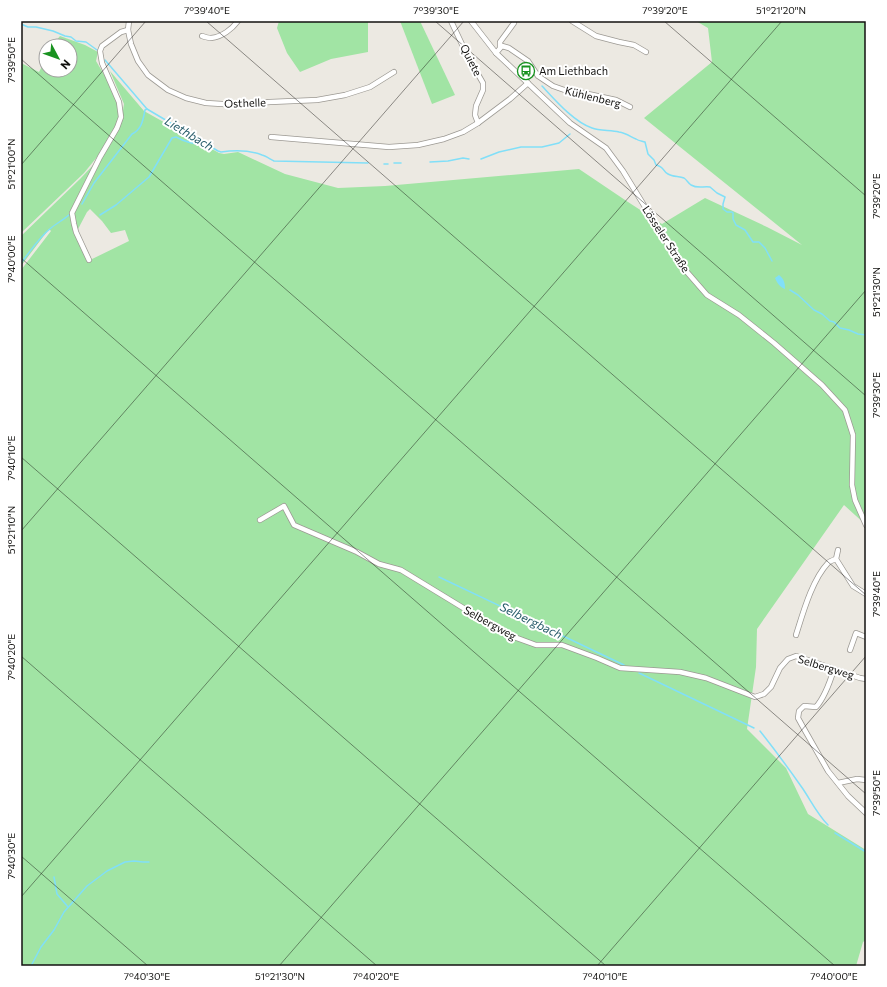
<svg xmlns="http://www.w3.org/2000/svg" width="887" height="987" viewBox="0 0 887 987" font-family="Commissioner,sans-serif">
	<style>
		.green { fill: #a1e4a4 }
		.water { fill: #81dff8 }
		.lines { fill: none; stroke-linecap: round; stroke-linejoin: round }
		.stream { stroke: #81dff8; stroke-width: 1.5 }
		.minor-casing { stroke: #9c9993; stroke-width: 6 }
		.minor { stroke: #fff; stroke-width: 4.5 }
		.ticks { fill: none; stroke: #131210; stroke-width: 1; stroke-opacity: 0.45 }
		.labels { text-anchor: middle; stroke-width: 4; stroke-linejoin: round; paint-order: stroke }
		.street-label { font-size: 11px; fill: #131210; stroke: #fff }
		.poi-label { font-size: 11px; fill: #131210; stroke: #fff; text-anchor: start }
		.water-label { font-size: 12px; font-style: italic; fill: #265b69; stroke: #fff }
		.neatline { fill: none; stroke: #131210; stroke-width: 1.5 }
		.ticks-label { font-size: 10px; text-anchor: middle; fill: #131210 }
	</style>
	<rect width="100%" height="100%" fill="#ece9e2"/>
	<g class="green">
		<path d="M279,21H368V52L331,59L300,72L287,53L277,28Z"/>
		<path d="M400,21H420L455,95L432,104Z"/>
		<path d="M696,21H866V525L844,505L757,629L756,667L747,729L786,768L808,814L866,850V940L863,942L856,966H21V270L51,231L49,229L21,266V236L80,179L96,162L71,212L72,224L74,232L88,261L129,241L125,230L111,233L102,221L90,209L87,212L77,231L75,224L73,214L101,157L119,128L122,116L124,104L110,71L144,111L219,153L224,154L238,152L285,174L338,188L385,186L579,169L628,202L662,224L705,198L767,227L802,245L644,118L712,62L708,28Z"/>
		<path d="M60,36L85,45L98,52L96,61L109,83L118,103L119,116L116,128L97,157L84,173L21,233V63L39,72L46,59V70H70V46H52Z"/>
	</g>
	<path class="water" d="M779,275C784,279 785,283 785,289C780,287 777,283 775,278Z"/>
	<g class="lines">
		<g class="stream">
			<path d="M21,24L28,27H36L53,31L65,36L71,37L76,41L86,42L97,50"/>
			<path d="M105,60L147,109L218,151L221,152C235,150 249,150 262,155C266,156 270,159 274,161L368,163"/>
			<path d="M525,67L531,72"/>
			<path d="M542,86C555,100 574,122 592,128C599,131 611,130 619,132C626,133 631,137 636,139C639,141 642,141 645,142L648,154L654,160L656,165C665,167 662,171 668,174C673,177 679,176 684,178C687,180 688,183 691,185C698,189 703,186 710,187L717,193L725,197L723,204V209L727,212H732L733,213V219L736,225L745,230L753,242H759L765,248L772,261"/>
			<path d="M481,159L499,152L521,147H542L559,143L570,134"/>
			<path d="M430,162L448,161L463,158L469,159"/>
			<path d="M394,163H401"/>
			<path d="M384,164H388"/>
			<path d="M82,204L94,183L132,134C142,129 143,120 145,110L147,109"/>
			<path d="M100,215L116,205L149,177L172,138L176,137C185,142 192,144 202,144L204,143"/>
			<path d="M21,263C30,252 39,237 51,228C57,223 63,220 69,215"/>
			<path d="M790,290L798,295L814,310L822,314L830,321L834,322L840,328L849,330L858,334L866,335"/>
			<path d="M439,577L624,665"/>
			<path d="M639,673L754,728"/>
			<path d="M760,731C775,750 789,769 803,789C811,801 818,815 828,825"/>
			<path d="M835,833L866,852"/>
			<path d="M54,877L57,894L68,907"/>
			<path d="M21,965L22,966"/>
			<path d="M31,966L41,947L54,930L64,912L87,886L107,871L125,862L134,861L143,862H149"/>
		</g>
		<g class="minor-casing">
			<g id="minor">
				<path d="M129,21L128,30L131,44L138,61L148,75L168,90L186,98L206,103L238,105L270,102L317,100L345,95L370,87L394,72"/>
				<path d="M451,21L468,57L483,83V90L476,106L475,115L478,123"/>
				<path d="M471,21L496,53L570,123L606,148L623,171L680,264L700,287L707,295L739,315L774,343L822,385L845,410L853,435L852,485L855,500L866,525"/>
				<path d="M572,21L596,36L619,42L634,45L646,52"/>
				<path d="M202,36C205,37 208,38 211,38C222,37 232,29 238,21"/>
				<path d="M500,47V42L514,23"/>
				<path d="M496,53L502,46L509,48L528,61L538,76L553,86L570,92L588,94L616,100L630,107"/>
				<path d="M271,137L389,147L418,145L444,139L463,132L478,123L510,99L528,83"/>
				<path d="M89,260L76,232L74,224L72,213L100,157L117,128L121,117L119,102L102,63L100,51L102,46L121,32L128,30"/>
				<path d="M260,520L284,506L294,525L357,552L379,564L401,570L506,634L536,645H562L597,658L620,668L680,672L706,678L755,697L764,694L771,687L780,668L788,659L796,656L860,678L866,679"/>
				<path d="M838,550L836,559L853,586L866,594"/>
				<path d="M796,635C803,613 812,580 828,563C830,561 833,560 836,559"/>
				<path d="M850,650L856,633L866,637"/>
				<path d="M834,669C830,682 825,697 816,707L804,706L799,711L798,718L803,727L828,771L848,796L866,813"/>
				<path d="M838,783L857,779L866,780"/>
			</g>
		</g>
		<use href="#minor" class="minor"/>
	</g>
	<path class="ticks" d="M206,21L866,595M435,21L866,396M664,21L866,196M21,59L866,794M21,165L146,21M21,258L835,966M21,457L606,966M21,531L464,21M21,656L377,966M21,856L148,966M21,897L782,21M279,966L866,290M597,966L866,656"/>
	<defs>
		<g id="bus-ring" transform="scale(0.9)"><circle r="9.5" fill="#fff" stroke="#199220" stroke-width="1.5"/><path d="M-5-6H5V4H4V6H2V4H-2V6H-4V4H-5ZM-3.5-4V0h7V-4ZM-3.5 1.2v1.5H-2V1.2ZM2 1.2v1.5H3.5V1.2Z" fill="#199220"/></g>
	</defs>
	<g fill-rule="evenodd">
		<use href="#bus-ring" x="526" y="71"/>
	</g>
	<g class="labels">
		<g class="street-label">
			<text transform="translate(471 60) rotate(63)" y="4">Quiete</text>
			<text transform="translate(593 97) rotate(14)" y="4">Kühlenberg</text>
			<text transform="translate(245 103) rotate(-2)" y="4">Osthelle</text>
			<text transform="translate(666 239) rotate(57)" y="4">Lösseler Straße</text>
			<text transform="translate(490 623) rotate(29)" y="4">Selbergweg</text>
			<text transform="translate(826 667) rotate(17)" y="4">Selbergweg</text>
		</g>
		<g class="poi-label">
			<text x="539" y="75">Am Liethbach</text>
		</g>
		<g class="water-label">
			<text transform="translate(189 134) rotate(31)" y="4">Liethbach</text>
			<text transform="translate(531 621) rotate(26)" y="4">Selbergbach</text>
		</g>
	</g>
	<rect width="887" height="987" fill="none" stroke="#ffffff" stroke-width="44"/>
	<g transform="translate(58 58) rotate(131)"><circle r="19" fill="#ffffff" stroke="#a1a09f"/>
	<path d="M0-3L7 15L0 10L-7 15Z" fill="#199220"/>
	<text y="-6" font-size="11" font-weight="bold" text-anchor="middle" fill="#131210">N</text>
	</g>
	<rect x="22" y="22" width="843" height="943" class="neatline"/>
	<g class="ticks-label">
		<text x="207" y="14">7°39'40"E</text>
		<text x="436" y="14">7°39'30"E</text>
		<text x="665" y="14">7°39'20"E</text>
		<text x="781" y="14">51°21'20"N</text>
		<text transform="translate(11 60) rotate(-90)" y="4">7°39'50"E</text>
		<text transform="translate(11 164) rotate(-90)" y="4">51°21'00"N</text>
		<text transform="translate(876 196) rotate(-90)" y="4">7°39'20"E</text>
		<text transform="translate(11 259) rotate(-90)" y="4">7°40'00"E</text>
		<text transform="translate(876 292) rotate(-90)" y="4">51°21'30"N</text>
		<text transform="translate(876 395) rotate(-90)" y="4">7°39'30"E</text>
		<text transform="translate(11 458) rotate(-90)" y="4">7°40'10"E</text>
		<text transform="translate(11 530) rotate(-90)" y="4">51°21'10"N</text>
		<text transform="translate(876 594) rotate(-90)" y="4">7°39'40"E</text>
		<text transform="translate(11 657) rotate(-90)" y="4">7°40'20"E</text>
		<text transform="translate(876 793) rotate(-90)" y="4">7°39'50"E</text>
		<text transform="translate(11 856) rotate(-90)" y="4">7°40'30"E</text>
		<text x="147" y="980">7°40'30"E</text>
		<text x="280" y="980">51°21'30"N</text>
		<text x="376" y="980">7°40'20"E</text>
		<text x="605" y="980">7°40'10"E</text>
		<text x="834" y="980">7°40'00"E</text>
	</g>
</svg>
